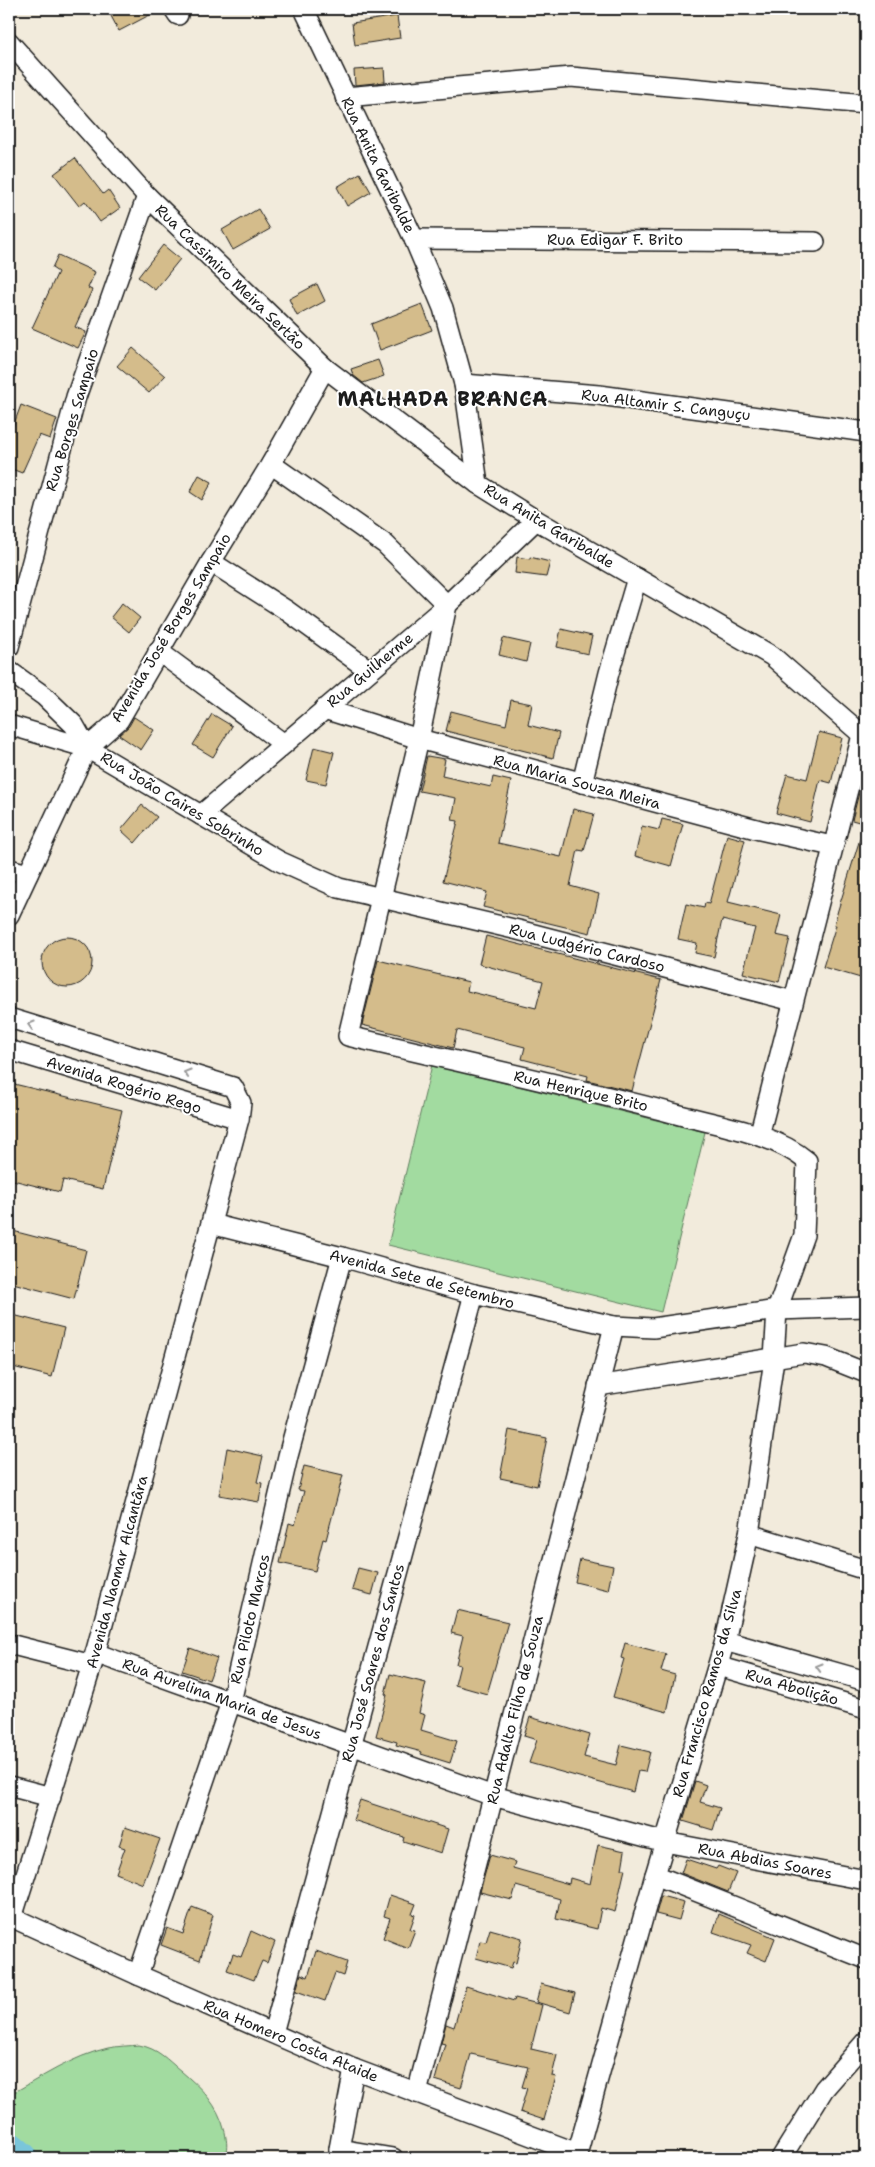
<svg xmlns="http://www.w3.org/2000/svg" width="875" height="2167" viewBox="0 0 875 2167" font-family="'Shantell Sans',sans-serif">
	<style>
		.green { fill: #a2dba0; stroke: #5f7c5e }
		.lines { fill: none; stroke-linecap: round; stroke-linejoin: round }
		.river { stroke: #7ac5da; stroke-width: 32 }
		.building { fill: #d4bc8b; stroke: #1c1c1c }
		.minor-casing { stroke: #1c1c1c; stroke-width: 22 }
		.minor { stroke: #fff; stroke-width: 19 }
		.oneway { stroke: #999 }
		.labels { text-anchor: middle; stroke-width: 4; stroke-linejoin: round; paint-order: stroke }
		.street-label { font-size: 15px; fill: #1c1c1c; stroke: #fff }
		.district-label { font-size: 20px; font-weight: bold; letter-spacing: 1px; fill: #1c1c1c; stroke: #fff }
	</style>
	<rect width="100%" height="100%" fill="#f2ebdc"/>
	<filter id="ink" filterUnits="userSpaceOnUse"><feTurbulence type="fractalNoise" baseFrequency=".02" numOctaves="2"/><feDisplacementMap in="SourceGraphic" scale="10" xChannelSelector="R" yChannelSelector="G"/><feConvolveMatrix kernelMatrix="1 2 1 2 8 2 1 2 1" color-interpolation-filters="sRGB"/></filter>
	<g filter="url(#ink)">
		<g class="green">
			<path d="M432,1065L705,1132L661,1312L388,1245Z"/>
			<path d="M139,2045C159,2049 166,2059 181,2071C202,2089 218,2104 225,2132C227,2143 228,2148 224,2158H9V2095C41,2078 72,2056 108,2048C118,2046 129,2046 139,2045Z"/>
		</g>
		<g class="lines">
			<path class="river" d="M9,2147L22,2158"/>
		</g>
		<g class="building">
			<path d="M125,9H161L119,31L111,16Z"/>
			<path d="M397,16L400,38L355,45L352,23Z"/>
			<path d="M384,68L385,82L355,85L354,70Z"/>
			<path d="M75,158L103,194L108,190L120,208L100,222L85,201L79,206L54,174Z"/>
			<path d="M360,173L371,192L347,206L337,187Z"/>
			<path d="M258,209L270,229L233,250L222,230Z"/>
			<path d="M163,245L180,259L155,290L138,277Z"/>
			<path d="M58,255L95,272L88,288L92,290L75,327L86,332L78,348L32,328L58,272L52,268Z"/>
			<path d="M317,284L325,301L297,316L289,299Z"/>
			<path d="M422,304L432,330L380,350L371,324Z"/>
			<path d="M133,348L165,376L149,393L117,366Z"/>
			<path d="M378,360L384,376L363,383L353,375L351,369Z"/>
			<path d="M21,405L57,419L50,439L39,435L22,473L9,468V437Z"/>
			<path d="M199,475L212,482L202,500L190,492Z"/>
			<path d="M517,557L530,559V557L550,562L546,577L515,573Z"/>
			<path d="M122,603L140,618L129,632L111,617Z"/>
			<path d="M561,629L592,636L588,654L557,647Z"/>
			<path d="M503,638L530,644L526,662L499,655Z"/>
			<path d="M511,700L532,704L528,725L559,733L553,758L446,731L451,711L506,725Z"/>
			<path d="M212,714L232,726L213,757L193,745Z"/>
			<path d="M134,717L154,730L141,750L119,735L129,726Z"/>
			<path d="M819,732L842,738L831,783L820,780L810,822L776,813L787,774L807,779Z"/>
			<path d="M314,747L334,752L326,784L306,780Z"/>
			<path d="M427,756L445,759L442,776L491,787L493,777L511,781L498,843L561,857L573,809L594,814L584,851L578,850L570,886L599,894L590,933L483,907L487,892L443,881L458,821L452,820L456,798L419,791Z"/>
			<path d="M862,781H866V824L852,820Z"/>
			<path d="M142,805L157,817L135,843L121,830Z"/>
			<path d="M662,819L683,824L671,866L635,856L642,826L659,830Z"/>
			<path d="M863,829L866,830V970L864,979L823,967L836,925H834L838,910Z"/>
			<path d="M727,835L745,840L728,902L781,915L776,935L790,938L779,982L743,973L755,928L722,920L714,957L695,953L697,943L678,939L686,904L704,908L705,903L709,904Z"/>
			<path d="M486,936L661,980L632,1091L587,1080L588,1076L522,1059L525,1047L457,1030L453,1048L362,1025L378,960L469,982L467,991L536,1008L543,981L479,964Z"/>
			<circle cx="67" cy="962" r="25"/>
			<path d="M14,1084L122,1110L103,1189L63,1180L60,1192L9,1179V1106Z"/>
			<path d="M9,1230L86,1250L74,1299L9,1282Z"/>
			<path d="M9,1314L64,1328L52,1377L9,1366Z"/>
			<path d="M509,1430L547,1438L537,1486L500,1478Z"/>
			<path d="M227,1448L263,1456L257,1482L262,1483L259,1502L219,1495Z"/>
			<path d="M304,1466L343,1475L326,1540L323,1539L315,1571L280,1563L289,1523L295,1525L304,1491L298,1490Z"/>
			<path d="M580,1559L613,1566L608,1590L575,1582Z"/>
			<path d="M358,1568L378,1573L372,1595L352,1590Z"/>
			<path d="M457,1610L508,1622L487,1694L455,1685L460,1665L456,1664L463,1636L451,1633Z"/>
			<path d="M625,1643L666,1654L661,1671L675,1675L667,1712L613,1697L624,1659L621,1658Z"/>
			<path d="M190,1648L217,1658L209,1680L182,1671Z"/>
			<path d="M390,1674L426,1683L419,1713L425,1715L421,1730L457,1741L450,1763L421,1754L422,1752L396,1745L397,1742L376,1736L387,1695L385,1694Z"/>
			<path d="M530,1717L590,1735L584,1757L616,1765L621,1745L650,1752L645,1772L638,1771L633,1792L529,1763L537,1740L524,1736Z"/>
			<path d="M695,1781L706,1785L700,1802L720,1808L713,1830L683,1821Z"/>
			<path d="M360,1800L448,1829L441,1853L403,1841L404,1837L353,1820Z"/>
			<path d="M125,1827L160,1839L143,1884L116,1873L125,1848L119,1846Z"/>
			<path d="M598,1845L625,1851L622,1869H625L615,1912L601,1908L597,1929L556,1919L560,1899L516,1886L512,1900L480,1892L490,1855L515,1862L513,1868L569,1884L570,1878L590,1884Z"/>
			<path d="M686,1859L716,1869L718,1866L736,1873L728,1892L681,1873Z"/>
			<path d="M390,1895L416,1904L412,1914L415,1915L410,1929L415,1930L408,1948L383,1938L390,1918L384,1916Z"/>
			<path d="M661,1896L684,1902L679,1920L656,1914Z"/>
			<path d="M192,1907L213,1915L200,1960L161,1945L167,1928L183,1934Z"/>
			<path d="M719,1914L775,1938L766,1961L747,1953L751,1945L713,1932Z"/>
			<path d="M490,1929L522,1938L516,1963L513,1962L511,1968L476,1958L480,1941L486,1942Z"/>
			<path d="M251,1931L275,1942L267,1963L262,1961L254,1980L227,1970L233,1954L241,1957Z"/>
			<path d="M316,1951L347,1962L343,1976L335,1973L325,2001L296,1991L301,1974L308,1977Z"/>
			<path d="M541,1984L575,1993L570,2012L536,2002Z"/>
			<path d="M466,1986L514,2001L515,1998L542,2005L531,2049L557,2055L552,2076L556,2077L544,2120L520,2112L527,2088L522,2087L528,2067L471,2054L461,2088L435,2080L445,2044L441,2043L446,2024L454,2027Z"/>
		</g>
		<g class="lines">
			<g class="minor-casing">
				<g id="minor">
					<path d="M174,9L178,15"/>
					<path d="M304,9L414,239L443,308L464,384L478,484L536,520L772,656L866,738"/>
					<path d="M9,42L147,196L325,368L478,484"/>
					<path d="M345,97L571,77L866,104"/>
					<path d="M414,239L815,242"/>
					<path d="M464,384L599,395L866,432"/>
					<path d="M271,464L385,544L447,605L419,739L348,1036C459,1062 570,1086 680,1115C722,1126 773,1133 807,1161L804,1235L777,1310L774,1359L749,1534L725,1641L655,1875L576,2158"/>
					<path d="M211,562L286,610L369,670"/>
					<path d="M9,647L76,397L147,196"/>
					<path d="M158,651L284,744"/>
					<path d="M9,671L44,696L74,725L87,748L279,861L339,888L518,930L793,1001"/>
					<path d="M324,709L419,739L760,830L832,846"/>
					<path d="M9,725L87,748"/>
					<path d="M582,783L609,673L637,578"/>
					<path d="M201,815L447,605L536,520"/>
					<path d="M9,869L28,874"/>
					<path d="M9,915L87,748L119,720L211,562L271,464L325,368"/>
					<path d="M9,1018L233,1087L241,1103L239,1119L92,1665L12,1918"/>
					<path d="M9,1050L239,1119"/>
					<path d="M759,1136L862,735"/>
					<path d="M211,1224L342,1257L474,1294L614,1326L653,1328L777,1310L866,1307"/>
					<path d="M598,1386L804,1353L826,1357L866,1373"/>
					<path d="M749,1534L866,1570"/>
					<path d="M725,1641L866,1681"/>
					<path d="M9,1644L92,1665"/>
					<path d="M95,1653L493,1796L665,1842L866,1880"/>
					<path d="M718,1666L866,1709"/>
					<path d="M9,1786L51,1797"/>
					<path d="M655,1875L866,1959"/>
					<path d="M9,1916L138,1975L354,2069L577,2153"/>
					<path d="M138,1975L231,1702L288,1456L342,1257"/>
					<path d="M273,2033L474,1294"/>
					<path d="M417,2093L614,1326"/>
					<path d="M339,2149L393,2158"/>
					<path d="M340,2158L339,2149L354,2069"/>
					<path d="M781,2158L824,2089L866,2041"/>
				</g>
			</g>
			<use href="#minor" class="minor"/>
		</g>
		<defs><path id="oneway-chevron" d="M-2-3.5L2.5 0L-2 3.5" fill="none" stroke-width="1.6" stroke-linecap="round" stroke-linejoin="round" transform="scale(1.25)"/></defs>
		<g class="oneway">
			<use href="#oneway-chevron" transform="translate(31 1025) rotate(-163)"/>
			<use href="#oneway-chevron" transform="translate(187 1073) rotate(-163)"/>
			<use href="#oneway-chevron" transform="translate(819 1667) rotate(-164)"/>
		</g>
	</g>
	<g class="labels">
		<g class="street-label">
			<text transform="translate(378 165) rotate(64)" y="5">Rua Anita Garibalde</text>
			<text x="615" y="245">Rua Edigar F. Brito</text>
			<text transform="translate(230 277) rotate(44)" y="5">Rua Cassimiro Meira Sertão</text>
			<text transform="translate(666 405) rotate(7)" y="5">Rua Altamir S. Canguçu</text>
			<text transform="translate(72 420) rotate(-73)" y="5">Rua Borges Sampaio</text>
			<text transform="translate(549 526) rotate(31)" y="5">Rua Anita Garibalde</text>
			<text transform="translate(171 628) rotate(-59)" y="5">Avenida José Borges Sampaio</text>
			<text transform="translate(370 670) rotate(-40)" y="5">Rua Guilherme</text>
			<text transform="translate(577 782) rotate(15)" y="5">Rua Maria Souza Meira</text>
			<text transform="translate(182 804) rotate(31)" y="5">Rua João Caires Sobrinho</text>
			<text transform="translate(587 948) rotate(14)" y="5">Rua Ludgério Cardoso</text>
			<text transform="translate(124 1085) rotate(17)" y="5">Avenida Rogério Rego</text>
			<text transform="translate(581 1091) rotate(13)" y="5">Rua Henrique Brito</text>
			<text transform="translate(422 1279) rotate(15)" y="5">Avenida Sete de Setembro</text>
			<text transform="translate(117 1572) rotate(-75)" y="5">Avenida Naomar Alcantâra</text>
			<text transform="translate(250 1619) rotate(-77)" y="5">Rua Piloto Marcos</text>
			<text transform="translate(373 1663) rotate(-75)" y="5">Rua José Soares dos Santos</text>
			<text transform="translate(792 1687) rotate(16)" y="5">Rua Abolição</text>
			<text transform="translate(707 1693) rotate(-74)" y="5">Rua Francisco Ramos da Silva</text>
			<text transform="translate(222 1699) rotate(20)" y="5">Rua Aurelina Maria de Jesus</text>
			<text transform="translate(515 1710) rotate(-76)" y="5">Rua Adalto Filho de Souza</text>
			<text transform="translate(765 1861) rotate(11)" y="5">Rua Abdias Soares</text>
			<text transform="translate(291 2041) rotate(23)" y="5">Rua Homero Costa Ataide</text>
		</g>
		<g class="district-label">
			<text x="443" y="406">MALHADA BRANCA</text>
		</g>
	</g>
	<rect width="875" height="2167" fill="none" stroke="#fff" stroke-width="30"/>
	<rect x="15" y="15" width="845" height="2137" fill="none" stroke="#1c1c1c" stroke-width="2" filter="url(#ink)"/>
</svg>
